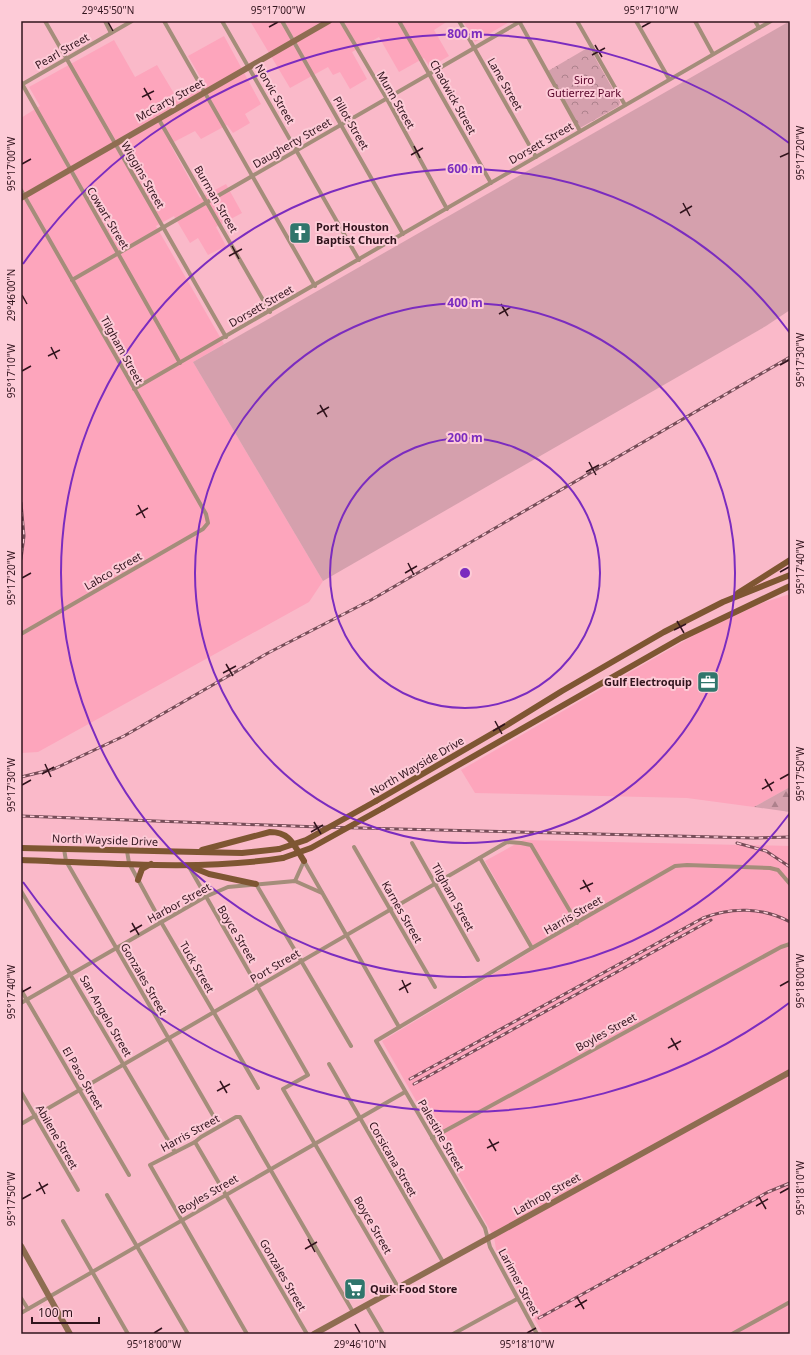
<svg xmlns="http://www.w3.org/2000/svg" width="811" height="1355" viewBox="0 0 811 1355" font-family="'Noto Sans',sans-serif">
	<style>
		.built { fill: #fda5bc }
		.grass { fill: #d5a0ad }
		.forest { fill: url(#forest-firs) }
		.park { fill: url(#park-crowns) }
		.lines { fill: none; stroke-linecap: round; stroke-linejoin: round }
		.street { stroke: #a48d7a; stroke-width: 4 }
		.secondary { stroke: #8e6d51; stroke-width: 6 }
		.primary { stroke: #7e5632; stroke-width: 6 }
		.rail-casing { stroke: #764d58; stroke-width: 3 }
		.rail { stroke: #fdcbd7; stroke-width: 1.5; stroke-dasharray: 4.5; stroke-linecap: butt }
		.primary-bridge { stroke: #7e5632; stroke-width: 6 }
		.ticks { fill: none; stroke: #31141d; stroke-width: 1.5 }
		.ring { fill: none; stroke: #7b2cbf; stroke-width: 2 }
		.labels { text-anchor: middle; stroke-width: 4; stroke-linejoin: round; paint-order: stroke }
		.street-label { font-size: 11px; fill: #31141d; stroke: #fdcbd7 }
		.park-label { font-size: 11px; fill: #580429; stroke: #fdcbd7 }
		.poi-label { font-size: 11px; font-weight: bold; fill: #31141d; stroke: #fdcbd7; text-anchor: start }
		.centre { fill: #7b2cbf; stroke: #fdcbd7; stroke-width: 2 }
		.ring-label { font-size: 12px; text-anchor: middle; font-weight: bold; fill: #7b2cbf; stroke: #fdcbd7; stroke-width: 4; stroke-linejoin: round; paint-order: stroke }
		.neatline { fill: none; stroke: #31141d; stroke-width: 1.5 }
		.ticks-label { font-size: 10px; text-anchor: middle; fill: #31141d }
	</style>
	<defs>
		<pattern id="forest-firs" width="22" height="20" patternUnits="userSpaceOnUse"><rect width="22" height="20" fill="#d5a0ad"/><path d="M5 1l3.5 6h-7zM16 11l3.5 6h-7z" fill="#ad818c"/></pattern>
		<pattern id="park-crowns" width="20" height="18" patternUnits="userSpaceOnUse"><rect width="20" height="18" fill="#d5a0ad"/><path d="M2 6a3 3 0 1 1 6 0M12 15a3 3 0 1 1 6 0" fill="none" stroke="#ad818c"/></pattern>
	</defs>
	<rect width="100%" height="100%" fill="#fab9c9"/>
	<g class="built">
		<path d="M250,21H448L434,30L449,56L430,67L424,58L399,72L379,37L352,52L367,79L350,89L340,72L333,75L328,67L290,88Z"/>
		<path d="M463,21H511L475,42Z"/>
		<path d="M224,36L261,104L245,114L250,123L233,133L227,125L201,139L195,131L170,144L200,198L226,184L242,213L216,227L226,246L208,255L198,238L190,243L174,216L156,226L224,344L193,362L323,581L309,602L38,752L21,753V118L40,106L29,87L114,40L135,77L157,65L175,95L202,80L188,56Z"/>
		<path d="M790,594V787L754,807L687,798L475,793L461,770L698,633L762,603Z"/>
		<path d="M523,840L790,846V1334H543L496,1249L494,1237L382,1041L535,949L485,861Z"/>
	</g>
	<path class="grass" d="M790,21V310L766,326L323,581L193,362Z"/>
	<path class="forest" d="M790,787V812L754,807Z"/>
	<path class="park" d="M589,47L620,102L619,106L580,128L548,71Z"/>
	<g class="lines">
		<g class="street">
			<path d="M45,21L226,337"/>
			<path d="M105,21L111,33"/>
			<path d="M164,21L315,286"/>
			<path d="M222,21L359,260"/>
			<path d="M282,21L403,234"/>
			<path d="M341,21L387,99L447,209"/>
			<path d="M399,21L491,183"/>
			<path d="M459,21L536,157"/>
			<path d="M519,21L580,131"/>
			<path d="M577,21L625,105"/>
			<path d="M636,21L669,79"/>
			<path d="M695,21L713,54"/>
			<path d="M755,21L759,28"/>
			<path d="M21,82L180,363"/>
			<path d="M21,85L132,21"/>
			<path d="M158,118L270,312"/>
			<path d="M21,190L206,514L208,523L203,529L21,634"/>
			<path d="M72,280L521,21"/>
			<path d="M134,389L771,21"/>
			<path d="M412,843L478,960"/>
			<path d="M354,847L435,987"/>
			<path d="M64,849L66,861L214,1117"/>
			<path d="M127,851L129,863L161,922L258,1088"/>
			<path d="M480,858L532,948"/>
			<path d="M304,861L399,1027"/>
			<path d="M188,865L308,1075L283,1089L398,1287"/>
			<path d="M295,881L304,861"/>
			<path d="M256,884L351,1046"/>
			<path d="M21,891L175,1152"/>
			<path d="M21,990L129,1175"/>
			<path d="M21,1003L205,897L228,887L295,881L322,893"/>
			<path d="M329,1064L443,1262"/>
			<path d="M21,1092L78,1190"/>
			<path d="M21,1124L507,842L521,843L531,845L577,923"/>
			<path d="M432,1138L781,947L790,944"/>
			<path d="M195,1142L307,1334"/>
			<path d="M107,1195L188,1334"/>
			<path d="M63,1221L128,1334"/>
			<path d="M21,1298L28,1309"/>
			<path d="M366,1305L383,1334"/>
			<path d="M21,1313L405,1092"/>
			<path d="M247,1334L150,1165L195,1142L201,1137L236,1117H240L353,1312"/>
			<path d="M453,1334L517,1299"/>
			<path d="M537,1334L490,1247L485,1228L376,1041L532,948L675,866L687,865L770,868L778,870L790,884"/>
			<path d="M732,1334L790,1302"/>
		</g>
		<g class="secondary">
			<path d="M21,198L329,21"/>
			<path d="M21,1246L70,1334"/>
			<path d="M314,1334L790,1072"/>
		</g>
		<g class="primary">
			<path d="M738,593L790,560"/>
			<path d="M376,801L507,725L562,691L664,632L723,602L790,575"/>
			<path d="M383,808L681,638L790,586"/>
			<path d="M21,848L242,853L279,849"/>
			<path d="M202,850L270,832C291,832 294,846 304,861"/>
			<path d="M21,860C108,863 197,871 283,858"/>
			<path d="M189,866L209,874L256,884"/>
			<path d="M138,880L142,869L151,864"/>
		</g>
		<g class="rail-casing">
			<g id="rail">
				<path d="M21,503L24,536L21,559"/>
				<path d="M21,777L54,769L124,736L268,653L371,600L790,357"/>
				<path d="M21,816L319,827L755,838L790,837"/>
				<path d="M737,843L766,851L790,867"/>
				<path d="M410,1079L703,918C731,907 763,907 790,922"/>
				<path d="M414,1084L711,920"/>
				<path d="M539,1318L768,1192L790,1183"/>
			</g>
		</g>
		<use href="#rail" class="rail"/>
		<g class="primary-bridge">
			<path d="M279,849L306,840L376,801"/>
			<path d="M283,858L311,848L383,808"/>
		</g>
	</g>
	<path class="ticks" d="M108,22L113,31M269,27L278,22M642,27L651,22M595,45L602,57M592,55L605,48M144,88L151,100M142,97L154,91M414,146L420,158M411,155L423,148M780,157L789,153M22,164L31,159M683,203L690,216M680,213L692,206M232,246L239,259M229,256L242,249M22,295L27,304M501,304L508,316M499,314L511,307M51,347L57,359M48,356L60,350M780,365L789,360M22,371L31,366M320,405L327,417M317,414L329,407M589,462L596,475M586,472L599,465M138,505L145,518M136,515L148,508M408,563L414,575M780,572L789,567M405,573L417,566M22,578L31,573M677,621L684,633M674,630L686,624M226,664L233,676M223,673L236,666M495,721L502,734M493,731L505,724M45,764L51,777M42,774L54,767M765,779L772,791M780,779L789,774M22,785L31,780M762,789L774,782M314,822L321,834M311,832L323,825M583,880L590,892M580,889L593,883M132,923L139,935M130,932L142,925M402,980L408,993M780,986L789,981M399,990L411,983M22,992L31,987M671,1038L678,1050M668,1048L681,1041M220,1081L227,1093M217,1091L230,1084M489,1139L496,1151M487,1148L499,1142M39,1182L45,1194M36,1191L48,1184M780,1193L789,1188M759,1197L766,1209M22,1199L31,1194M756,1206L768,1199M308,1239L315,1252M305,1249L317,1242M577,1297L584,1309M575,1307L587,1300M355,1324L360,1333M154,1333L162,1328M527,1333L536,1328"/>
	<g class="ring">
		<circle cx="465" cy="573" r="135"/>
		<circle cx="465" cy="573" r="270"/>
		<path d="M790 813A404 404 0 1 1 790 333"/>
		<path d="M789 1003A539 539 0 0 1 23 882M23 264A539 539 0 0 1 789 143"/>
	</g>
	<defs>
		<g id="church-square" transform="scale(1.15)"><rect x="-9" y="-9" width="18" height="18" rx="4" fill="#30766c" stroke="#fdcbd7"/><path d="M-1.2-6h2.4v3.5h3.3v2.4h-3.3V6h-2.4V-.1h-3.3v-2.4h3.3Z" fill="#fff"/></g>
		<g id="office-square" transform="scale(1.15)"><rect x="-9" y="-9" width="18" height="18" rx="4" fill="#30766c" stroke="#fdcbd7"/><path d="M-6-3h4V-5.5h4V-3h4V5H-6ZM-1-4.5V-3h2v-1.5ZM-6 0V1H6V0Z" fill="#fff"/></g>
		<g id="supermarket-square" transform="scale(1.15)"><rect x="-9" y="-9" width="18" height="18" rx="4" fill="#30766c" stroke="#fdcbd7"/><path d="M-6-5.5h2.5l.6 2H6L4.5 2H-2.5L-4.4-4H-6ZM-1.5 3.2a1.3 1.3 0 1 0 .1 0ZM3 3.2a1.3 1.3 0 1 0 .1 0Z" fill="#fff"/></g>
	</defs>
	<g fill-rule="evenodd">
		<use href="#church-square" x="300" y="233"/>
		<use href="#office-square" x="708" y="682"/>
		<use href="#supermarket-square" x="355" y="1289"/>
	</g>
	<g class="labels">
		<g class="street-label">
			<text transform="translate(62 51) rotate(-30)" y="4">Pearl Street</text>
			<text transform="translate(505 84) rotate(60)" y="4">Lane Street</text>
			<text transform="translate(275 94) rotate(60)" y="4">Norvic Street</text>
			<text transform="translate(453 97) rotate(61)" y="4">Chadwick Street</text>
			<text transform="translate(170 100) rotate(-29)" y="4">McCarty Street</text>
			<text transform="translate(396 100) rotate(60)" y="4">Munn Street</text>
			<text transform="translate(351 123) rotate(60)" y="4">Pillot Street</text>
			<text transform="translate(292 143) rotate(-30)" y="4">Daugherty Street</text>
			<text transform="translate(541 143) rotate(-30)" y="4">Dorsett Street</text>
			<text transform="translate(143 175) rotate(60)" y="4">Wiggins Street</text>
			<text transform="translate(216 199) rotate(60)" y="4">Burman Street</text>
			<text transform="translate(108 218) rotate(59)" y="4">Cowart Street</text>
			<text transform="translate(261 306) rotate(-30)" y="4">Dorsett Street</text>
			<text transform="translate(122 350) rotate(61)" y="4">Tilgham Street</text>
			<text transform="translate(113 571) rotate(-30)" y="4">Labco Street</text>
			<text transform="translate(417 766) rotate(-30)" y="4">North Wayside Drive</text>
			<text transform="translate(105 840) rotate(2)" y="4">North Wayside Drive</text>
			<text transform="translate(453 897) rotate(61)" y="4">Tilgham Street</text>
			<text transform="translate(179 903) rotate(-29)" y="4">Harbor Street</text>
			<text transform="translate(402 912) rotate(60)" y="4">Karnes Street</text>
			<text transform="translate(573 915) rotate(-30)" y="4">Harris Street</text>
			<text transform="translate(237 934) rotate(59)" y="4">Boyce Street</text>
			<text transform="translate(275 966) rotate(-30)" y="4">Port Street</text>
			<text transform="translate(197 967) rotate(60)" y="4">Tuck Street</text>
			<text transform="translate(144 979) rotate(60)" y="4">Gonzales Street</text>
			<text transform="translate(106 1016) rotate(60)" y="4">San Angelo Street</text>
			<text transform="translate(606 1032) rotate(-29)" y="4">Boyles Street</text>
			<text transform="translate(83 1078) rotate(60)" y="4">El Paso Street</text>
			<text transform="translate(190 1133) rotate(-29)" y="4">Harris Street</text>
			<text transform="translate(441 1135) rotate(60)" y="4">Palestine Street</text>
			<text transform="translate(57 1137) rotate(60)" y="4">Abilene Street</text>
			<text transform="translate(393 1159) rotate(60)" y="4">Corsicana Street</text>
			<text transform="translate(208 1194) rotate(-30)" y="4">Boyles Street</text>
			<text transform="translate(547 1194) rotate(-29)" y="4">Lathrop Street</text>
			<text transform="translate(373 1225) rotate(60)" y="4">Boyce Street</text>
			<text transform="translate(283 1275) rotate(60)" y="4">Gonzales Street</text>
			<text transform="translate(519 1282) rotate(62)" y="4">Larimer Street</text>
		</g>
		<g class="park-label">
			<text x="584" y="84">Siro<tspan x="584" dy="13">Gutierrez Park</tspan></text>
		</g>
		<g class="poi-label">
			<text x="316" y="231">Port Houston<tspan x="316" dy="13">Baptist Church</tspan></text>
			<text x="692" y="686" text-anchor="end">Gulf Electroquip</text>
			<text x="370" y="1293">Quik Food Store</text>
		</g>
	</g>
	<circle cx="465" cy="573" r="6" class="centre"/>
	<g class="ring-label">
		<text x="465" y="38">800 m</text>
		<text x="465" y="173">600 m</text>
		<text x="465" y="307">400 m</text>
		<text x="465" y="442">200 m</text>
	</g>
	<rect width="811" height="1355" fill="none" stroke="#fdcbd7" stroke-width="44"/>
	<path d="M32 1317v6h67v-6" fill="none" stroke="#31141d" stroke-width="2"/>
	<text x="38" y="1317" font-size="12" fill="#31141d" stroke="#fdcbd7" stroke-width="3" paint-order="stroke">100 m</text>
	<rect x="22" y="22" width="767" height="1311" class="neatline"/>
	<g class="ticks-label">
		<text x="108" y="14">29°45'50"N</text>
		<text x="278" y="14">95°17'00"W</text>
		<text x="651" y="14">95°17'10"W</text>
		<text transform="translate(800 153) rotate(-90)" y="4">95°17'20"W</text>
		<text transform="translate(11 164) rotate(-90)" y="4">95°17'00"W</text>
		<text transform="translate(11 295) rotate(-90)" y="4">29°46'00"N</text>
		<text transform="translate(800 360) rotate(-90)" y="4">95°17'30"W</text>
		<text transform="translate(11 371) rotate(-90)" y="4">95°17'10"W</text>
		<text transform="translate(800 567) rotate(-90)" y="4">95°17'40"W</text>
		<text transform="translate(11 578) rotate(-90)" y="4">95°17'20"W</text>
		<text transform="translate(800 774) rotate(-90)" y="4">95°17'50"W</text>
		<text transform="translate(11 785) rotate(-90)" y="4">95°17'30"W</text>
		<text transform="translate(800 981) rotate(-90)" y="4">95°18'00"W</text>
		<text transform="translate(11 992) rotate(-90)" y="4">95°17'40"W</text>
		<text transform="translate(800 1188) rotate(-90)" y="4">95°18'10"W</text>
		<text transform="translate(11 1199) rotate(-90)" y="4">95°17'50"W</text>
		<text x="154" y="1348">95°18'00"W</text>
		<text x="360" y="1348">29°46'10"N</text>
		<text x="527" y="1348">95°18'10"W</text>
	</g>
</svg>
